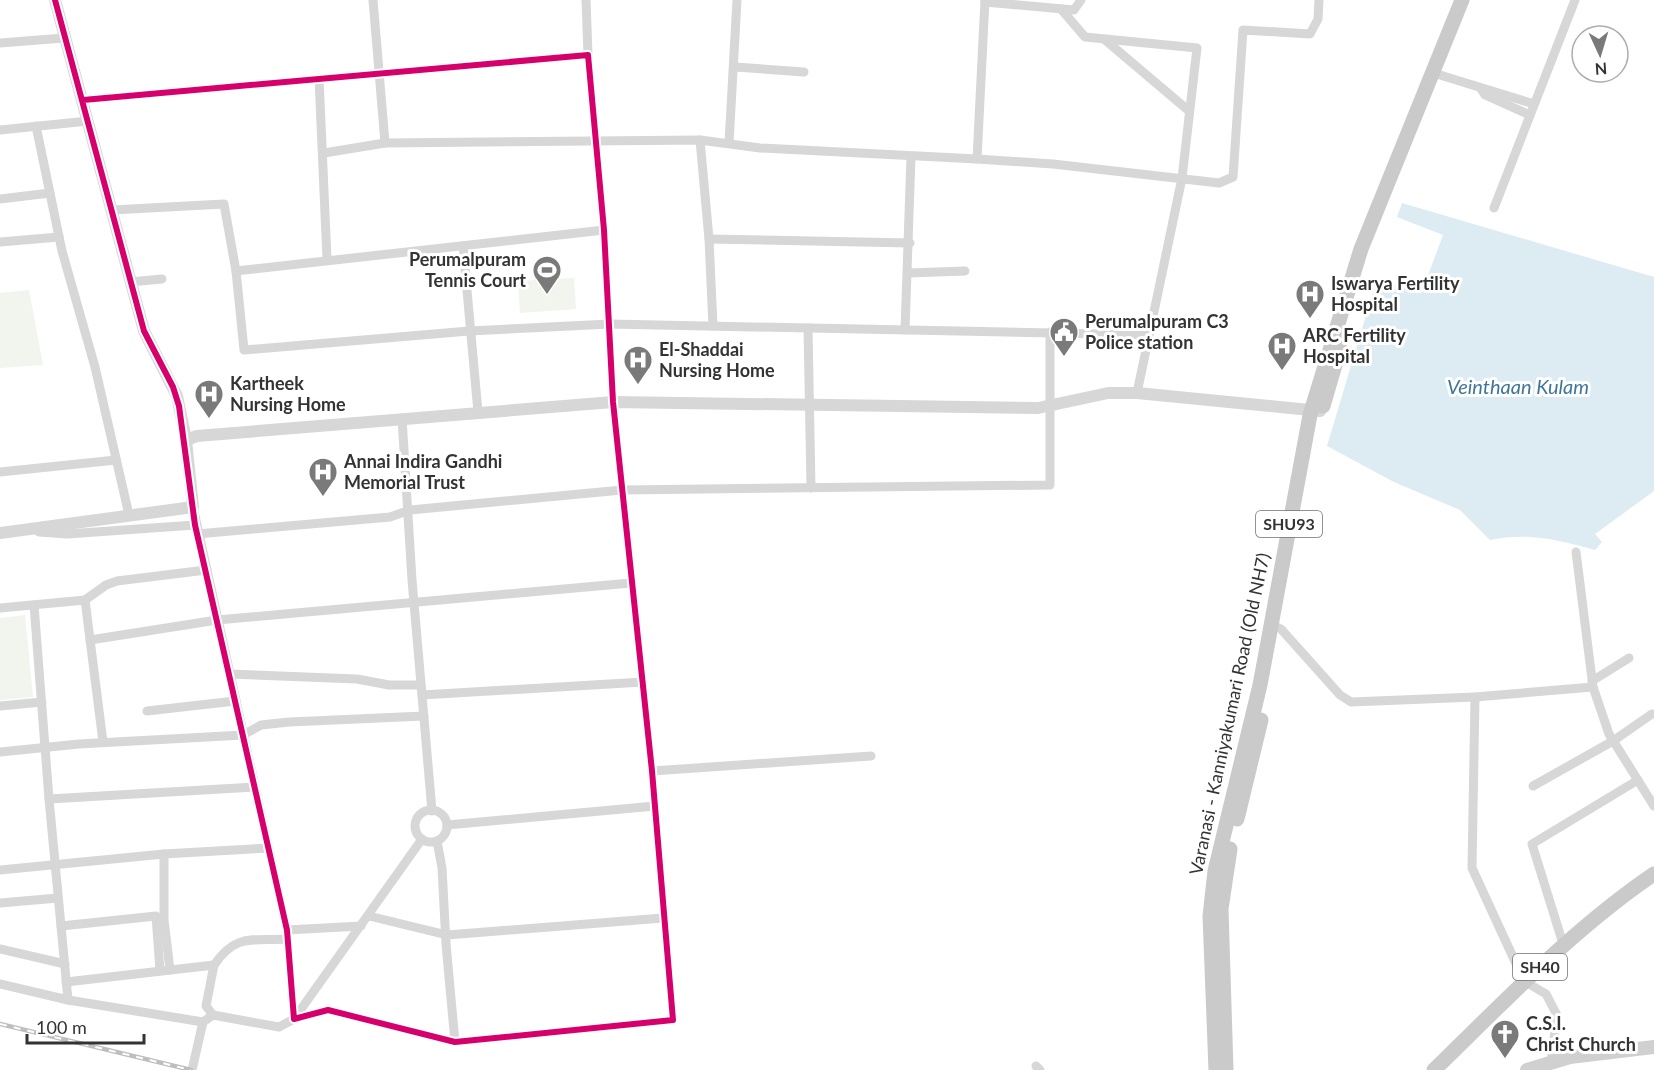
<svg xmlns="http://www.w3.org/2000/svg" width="1654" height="1070" viewBox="0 0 1654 1070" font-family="Lato,sans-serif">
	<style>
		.green { fill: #f1f5ed }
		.water { fill: #ddebf3 }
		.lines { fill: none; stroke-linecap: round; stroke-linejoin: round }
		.minor { stroke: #d7d7d7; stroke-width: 9 }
		.tertiary { stroke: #d7d7d7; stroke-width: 12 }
		.secondary { stroke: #d0d0d0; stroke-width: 14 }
		.primary { stroke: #cacaca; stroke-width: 15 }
		.rail-casing { stroke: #bebebe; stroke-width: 4.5 }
		.rail { stroke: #fff; stroke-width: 2; stroke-dasharray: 7; stroke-linecap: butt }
		.cycleway-casing { stroke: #fff; stroke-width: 10 }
		.cycleway { stroke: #d6006c; stroke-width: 6 }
		.labels { text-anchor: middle; stroke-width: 6; stroke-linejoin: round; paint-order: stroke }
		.shield { fill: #fff; stroke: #707070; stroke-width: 1.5 }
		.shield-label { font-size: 16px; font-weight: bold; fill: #333 }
		.poi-label { font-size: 18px; font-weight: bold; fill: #333; stroke: #fff; text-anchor: start }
		.street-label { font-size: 18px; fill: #333; stroke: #fff }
		.water-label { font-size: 20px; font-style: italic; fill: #3f7597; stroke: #fff }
	</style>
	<rect width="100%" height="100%" fill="#fff"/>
	<g class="green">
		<path d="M574,278L576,309L520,313L518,281Z"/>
		<path d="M29,290L43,365L0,368V293Z"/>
		<path d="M25,615L33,697L0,700V618Z"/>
	</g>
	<path class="water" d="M1402,203L1654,277V491L1595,534L1602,542L1595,550C1559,540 1528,532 1490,540L1460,510L1394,482L1327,446L1376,282L1423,289L1443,235L1397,217Z"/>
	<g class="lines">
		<g class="minor">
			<path d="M373,0L385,143L700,140L760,148L977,159L985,0"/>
			<path d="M586,0L588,55"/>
			<path d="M985,2L1074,10L1081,0"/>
			<path d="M1061,9L1085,37L1197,48L1182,178L1137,393"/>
			<path d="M1104,39L1189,111"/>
			<path d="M0,43L64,38"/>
			<path d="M735,67L804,72"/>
			<path d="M1440,75L1534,104"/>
			<path d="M319,78L327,259"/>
			<path d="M1481,89L1485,95L1530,115"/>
			<path d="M83,100L588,55L604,230L613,402L652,771L673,1020L455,1042L328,1010L294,1019L287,930L193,507"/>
			<path d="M36,126L62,251L95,367L129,515"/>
			<path d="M0,130L88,121"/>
			<path d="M700,140L709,239L713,326"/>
			<path d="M729,143L737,0"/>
			<path d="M324,153L385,143"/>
			<path d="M977,159L1053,164L1219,183L1233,177L1243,30L1310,34L1318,19L1319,0"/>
			<path d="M0,199L50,193"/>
			<path d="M1494,208L1575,0"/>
			<path d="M112,210L224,204L236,271L244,350L469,331L610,324L1148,335"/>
			<path d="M709,239L910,243"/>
			<path d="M0,242L59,237"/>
			<path d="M463,246L478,412"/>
			<path d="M236,271L604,230"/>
			<path d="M908,273L965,271"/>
			<path d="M130,282L162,279"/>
			<path d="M808,328L811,488"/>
			<path d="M905,330L911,157"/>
			<path d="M402,418L412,580L432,811"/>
			<path d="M0,472L116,460"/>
			<path d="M39,532L67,534L195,525"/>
			<path d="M197,534L390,517L410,510L622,490L1050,485V332"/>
			<path d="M1576,552L1593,687L1609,734L1654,806"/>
			<path d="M85,600L106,585L117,581L206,570"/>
			<path d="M34,605L49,799"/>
			<path d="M0,608L85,600L103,742"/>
			<path d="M1272,625L1281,629L1340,695L1351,702L1475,697"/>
			<path d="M90,640L217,620L631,583"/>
			<path d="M229,674L357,679L389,685H421"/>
			<path d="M1592,681L1629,658"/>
			<path d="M422,695L643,682"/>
			<path d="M0,706L42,702"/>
			<path d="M147,711L235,701"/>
			<path d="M0,752L79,744L243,735L261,725L289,722L424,716"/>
			<path d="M652,771L871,756"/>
			<path d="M1533,786L1613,741L1652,714"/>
			<circle cx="431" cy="826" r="16"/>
			<path d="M447,825L655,806"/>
			<path d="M437,841L442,868L446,944L455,1042"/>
			<path d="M0,870L164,854"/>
			<path d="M0,903L58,898"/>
			<path d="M369,916L447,935L663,918"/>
			<path d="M61,926L156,916L160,971"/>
			<path d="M287,930L361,926"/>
			<path d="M1564,947L1532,844L1638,780"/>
			<path d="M0,949L65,964"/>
			<path d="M214,965C236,933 252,941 288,939"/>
			<path d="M170,970L164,920V854L269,848"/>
			<path d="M66,982L214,965L206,1006L213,1015"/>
			<path d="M0,984L68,1000L203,1022"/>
			<path d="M68,1000L49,799L255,787"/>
			<path d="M1551,1063L1557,1015L1546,994L1524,981L1472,868L1475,697L1593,687"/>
			<path d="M1036,1066L1040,1070"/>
			<path d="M192,1070L203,1022L213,1015L279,1027L294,1019L422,839"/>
		</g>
		<g class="tertiary">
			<path d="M186,440L197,436L613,402L1038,408L1108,393H1137L1320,411"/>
			<path d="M0,533L193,507L186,440L177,396L144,331L55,0"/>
		</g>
		<path class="secondary" d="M1527,1070L1570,1057L1654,1047"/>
		<g class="primary">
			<path d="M1323,406L1340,348"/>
			<path d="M1237,819L1261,720"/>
			<path d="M1216,1070L1210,916L1215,871L1260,685L1310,415L1361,249L1462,0"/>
			<path d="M1226,1070L1221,909L1230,849"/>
			<path d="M1434,1070C1504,1002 1573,929 1654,874"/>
		</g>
		<g class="rail-casing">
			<path id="rail" d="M0,1024L191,1070"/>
		</g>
		<use href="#rail" class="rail"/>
		<g class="cycleway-casing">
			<path id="cycleway" d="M55,0L144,331L173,387L179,406L195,525L287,930L294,1019L328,1010L455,1042L673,1020L652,771L613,402L604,230L588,55L83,100"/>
		</g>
		<use href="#cycleway" class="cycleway"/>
	</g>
	<defs>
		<g id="stadium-pin" transform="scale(1.5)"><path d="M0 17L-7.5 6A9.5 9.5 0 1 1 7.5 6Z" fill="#7a7a7a" stroke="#fff"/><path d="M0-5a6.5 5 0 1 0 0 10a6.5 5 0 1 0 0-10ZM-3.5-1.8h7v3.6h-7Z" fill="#fff"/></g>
		<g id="hospital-pin" transform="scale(1.5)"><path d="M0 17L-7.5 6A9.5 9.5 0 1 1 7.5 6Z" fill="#7a7a7a" stroke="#fff"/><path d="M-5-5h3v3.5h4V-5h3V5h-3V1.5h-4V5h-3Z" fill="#fff"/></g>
		<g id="civic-pin" transform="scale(1.5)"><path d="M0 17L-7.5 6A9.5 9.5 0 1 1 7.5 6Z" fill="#7a7a7a" stroke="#fff"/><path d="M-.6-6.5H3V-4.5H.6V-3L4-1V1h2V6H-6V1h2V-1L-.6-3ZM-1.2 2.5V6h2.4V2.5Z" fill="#fff"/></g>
		<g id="church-pin" transform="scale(1.5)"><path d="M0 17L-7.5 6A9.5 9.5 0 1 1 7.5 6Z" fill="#7a7a7a" stroke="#fff"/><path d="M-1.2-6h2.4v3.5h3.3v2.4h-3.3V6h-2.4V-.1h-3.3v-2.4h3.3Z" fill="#fff"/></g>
	</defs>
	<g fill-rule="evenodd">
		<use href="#stadium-pin" x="547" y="270"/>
		<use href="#hospital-pin" x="1310" y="294"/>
		<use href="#civic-pin" x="1064" y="332"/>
		<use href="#hospital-pin" x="1282" y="346"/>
		<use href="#hospital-pin" x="638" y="360"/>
		<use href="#hospital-pin" x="209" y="394"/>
		<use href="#hospital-pin" x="323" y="472"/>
		<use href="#church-pin" x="1505" y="1034"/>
	</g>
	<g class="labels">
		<g class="shield">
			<rect x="1256" y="511" width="66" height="26" rx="4.5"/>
			<rect x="1513" y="954" width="54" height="26" rx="4.5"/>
		</g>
		<g class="shield-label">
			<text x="1289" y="530">SHU93</text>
			<text x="1540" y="973">SH40</text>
		</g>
		<g class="poi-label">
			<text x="526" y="266" text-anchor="end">Perumalpuram<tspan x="526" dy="21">Tennis Court</tspan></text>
			<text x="1331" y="290">Iswarya Fertility<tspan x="1331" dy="21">Hospital</tspan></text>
			<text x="1085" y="328">Perumalpuram C3<tspan x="1085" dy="21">Police station</tspan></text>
			<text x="1303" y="342">ARC Fertility<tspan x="1303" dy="21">Hospital</tspan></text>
			<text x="659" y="356">El-Shaddai<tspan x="659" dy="21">Nursing Home</tspan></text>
			<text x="230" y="390">Kartheek<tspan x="230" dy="21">Nursing Home</tspan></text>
			<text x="344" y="468">Annai Indira Gandhi<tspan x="344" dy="21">Memorial Trust</tspan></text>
			<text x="1526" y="1030">C.S.I.<tspan x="1526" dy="21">Christ Church</tspan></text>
		</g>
		<g class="street-label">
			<text transform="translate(1230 714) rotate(-78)" y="6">Varanasi - Kanniyakumari Road (Old NH7)</text>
		</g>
		<g class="water-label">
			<text x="1518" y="394">Veinthaan Kulam</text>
		</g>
	</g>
	<g transform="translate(1600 54) rotate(176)"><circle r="28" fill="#ffffff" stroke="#adadad" stroke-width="1.5"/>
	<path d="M0-4.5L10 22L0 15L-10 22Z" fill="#7a7a7a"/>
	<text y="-9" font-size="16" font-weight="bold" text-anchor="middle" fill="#333333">N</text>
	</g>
	<path d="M27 1034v9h117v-9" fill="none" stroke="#333333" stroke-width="3"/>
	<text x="36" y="1034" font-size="18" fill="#333333" stroke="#ffffff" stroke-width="4.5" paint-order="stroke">100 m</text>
</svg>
